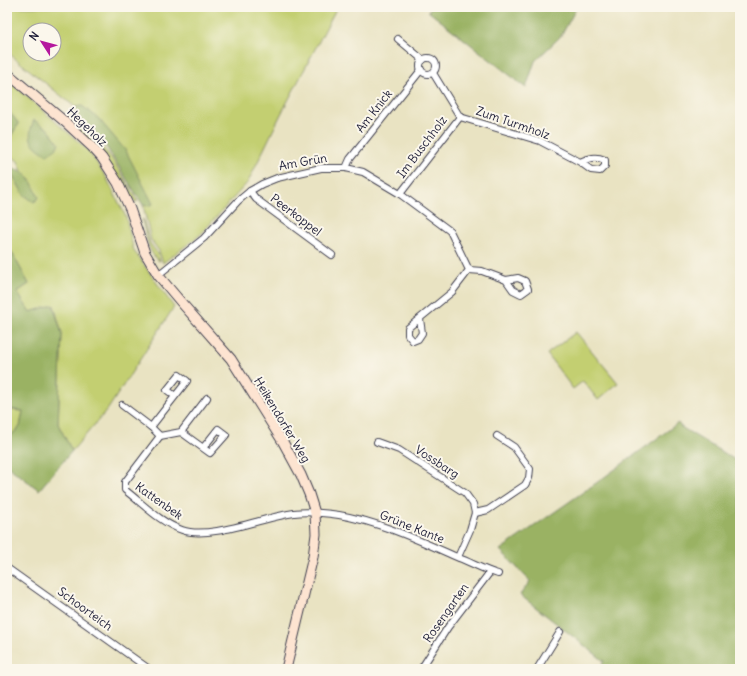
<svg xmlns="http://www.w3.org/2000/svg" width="747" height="676" viewBox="0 0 747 676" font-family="Delius,sans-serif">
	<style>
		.green { fill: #c3cf71; stroke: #727856; fill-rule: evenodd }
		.forest { fill: #9ab263; stroke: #5e6a4f }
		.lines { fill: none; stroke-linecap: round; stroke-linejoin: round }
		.street-casing { stroke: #403f4f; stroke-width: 8 }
		.secondary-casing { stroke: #403f4f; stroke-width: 11 }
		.street { stroke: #fff; stroke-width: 6 }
		.secondary { stroke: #fde4d1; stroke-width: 9 }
		.labels { text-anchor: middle; stroke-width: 4; stroke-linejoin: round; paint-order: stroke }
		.street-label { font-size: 12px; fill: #22223b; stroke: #fbf7ec }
	</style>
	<rect width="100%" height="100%" fill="#fbf7ec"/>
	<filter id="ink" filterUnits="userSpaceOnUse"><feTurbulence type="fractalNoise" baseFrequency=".025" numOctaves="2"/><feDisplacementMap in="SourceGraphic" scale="8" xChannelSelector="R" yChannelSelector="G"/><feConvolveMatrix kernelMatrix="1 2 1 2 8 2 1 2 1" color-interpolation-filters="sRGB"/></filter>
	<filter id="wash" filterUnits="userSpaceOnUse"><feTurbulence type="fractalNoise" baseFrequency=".012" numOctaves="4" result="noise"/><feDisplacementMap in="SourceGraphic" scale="16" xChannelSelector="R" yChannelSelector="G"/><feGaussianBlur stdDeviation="0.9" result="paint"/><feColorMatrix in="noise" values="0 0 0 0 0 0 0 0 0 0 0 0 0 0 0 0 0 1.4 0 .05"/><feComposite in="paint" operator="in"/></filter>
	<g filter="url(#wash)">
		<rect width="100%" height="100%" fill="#e9e3c2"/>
		<g class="green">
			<path d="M7,7H337L280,116L248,182L200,235L163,263L159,251L151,240L143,205L147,206L83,107H75L7,52ZM30,30H54V54H30Z"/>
			<path d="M7,79L89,151L106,177L126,217L134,251L174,307L108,409L72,451L58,424L62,334L54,305L30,312L17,292L29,284L11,251L7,253V177L11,174L16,181L24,195L31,180L22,171L18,161L7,153C7,141 12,134 19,124L7,109Z"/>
			<path d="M73,117L94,137L111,157L138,201L135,202L122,184L70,120Z"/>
			<path d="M143,219L150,243L158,254L160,261C149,258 145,230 142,220Z"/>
			<path d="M576,332L618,383L598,400L583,381L573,389L547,354Z"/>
			<path d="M7,410L23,411L20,427L7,439Z"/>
		</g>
		<g class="forest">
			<path d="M432,7H577L561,36L535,61L526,88L428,11Z"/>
			<path d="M82,106L98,118L126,151L153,204L147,206L143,205L107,148L75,115V107Z"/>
			<path d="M7,109L19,124L10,136L7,145Z"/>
			<path d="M34,120L48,129L59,143L56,149L47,155C31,144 26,140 34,120Z"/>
			<path d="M14,169C29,172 33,185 39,198L34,202L24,195L16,181L11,174Z"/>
			<path d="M11,251L29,284L17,292L30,312L53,305L62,334L58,424L72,451L39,490L7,466V439L20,427L23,411L7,409V253Z"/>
			<path d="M678,423L681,427L740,463V669H600L604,661L520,595L530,581L500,550L599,481Z"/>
		</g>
	</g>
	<g filter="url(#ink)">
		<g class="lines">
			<g class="street-casing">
				<g id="street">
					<path d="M398,39L423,60"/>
					<circle cx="428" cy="66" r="8"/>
					<path d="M433,73L460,117"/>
					<path d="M460,117L540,141L580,162C590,158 595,156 605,160V166L600,171L591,170L580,162"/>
					<path d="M346,168L350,159L421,70"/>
					<path d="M250,191L256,199L332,255"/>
					<path d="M400,194L460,117"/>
					<path d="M469,270L482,271L506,280L513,290L521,294L528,289L525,281L518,278L506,280"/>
					<path d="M158,275L204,238L238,201L250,191L262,184L277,178L321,168H346L363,172L400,194L450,231L469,270L452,292L408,328V335L413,341L418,339L422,333L420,319"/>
					<path d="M122,405L151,427L160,436L125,482V490C143,504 161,523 182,530C210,540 264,517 294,513C308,511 325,513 339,515C381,522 420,541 459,558C472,563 484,570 498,574"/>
					<path d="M151,427L187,381L179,375L167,390L175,396"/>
					<path d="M181,432L210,453L226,435L218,429L203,448"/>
					<path d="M160,436L181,432L207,398"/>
					<path d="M377,442L399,450L465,493L473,504L475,513L470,530L458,557"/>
					<path d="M475,513L488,510L525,485L529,478L530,469L514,447L497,436"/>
					<path d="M7,568L149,669"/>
					<path d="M421,669L448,627L490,572"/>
					<path d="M537,669L560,632"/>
				</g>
			</g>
			<g class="secondary-casing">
				<path id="secondary" d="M7,73L64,121L92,147L102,158L118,183L130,209L145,253L158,275L180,301L231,359L283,442L301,475L309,494L315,513L316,534L313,557L286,669"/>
			</g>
			<use href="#street" class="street"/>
			<use href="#secondary" class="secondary"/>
		</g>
	</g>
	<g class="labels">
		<g class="street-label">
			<text transform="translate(374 111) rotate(-52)" y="4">Am Knick</text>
			<text transform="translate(513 123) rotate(19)" y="4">Zum Turmholz</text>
			<text transform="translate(87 127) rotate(44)" y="4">Hegeholz</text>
			<text transform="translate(422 147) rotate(-53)" y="4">Im Buschholz</text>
			<text transform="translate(303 162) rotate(-10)" y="4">Am Grün</text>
			<text transform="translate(296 215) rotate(37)" y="4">Peerkoppel</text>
			<text transform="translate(282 420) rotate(59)" y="4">Heikendorfer Weg</text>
			<text transform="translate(437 462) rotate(33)" y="4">Vossbarg</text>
			<text transform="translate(159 501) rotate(35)" y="4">Kattenbek</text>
			<text transform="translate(412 527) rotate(22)" y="4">Grüne Kante</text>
			<text transform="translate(85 609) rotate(36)" y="4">Schoorteich</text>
			<text transform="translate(446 613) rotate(-55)" y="4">Rosengarten</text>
		</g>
	</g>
	<rect width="747" height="676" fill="none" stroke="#fbf7ec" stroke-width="24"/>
	<g transform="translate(42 42) rotate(306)"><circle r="19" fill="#fbf7ec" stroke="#a4a2a5"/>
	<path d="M0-3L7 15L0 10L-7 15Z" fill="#b5179e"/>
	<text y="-6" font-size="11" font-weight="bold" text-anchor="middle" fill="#22223b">N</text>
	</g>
</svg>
